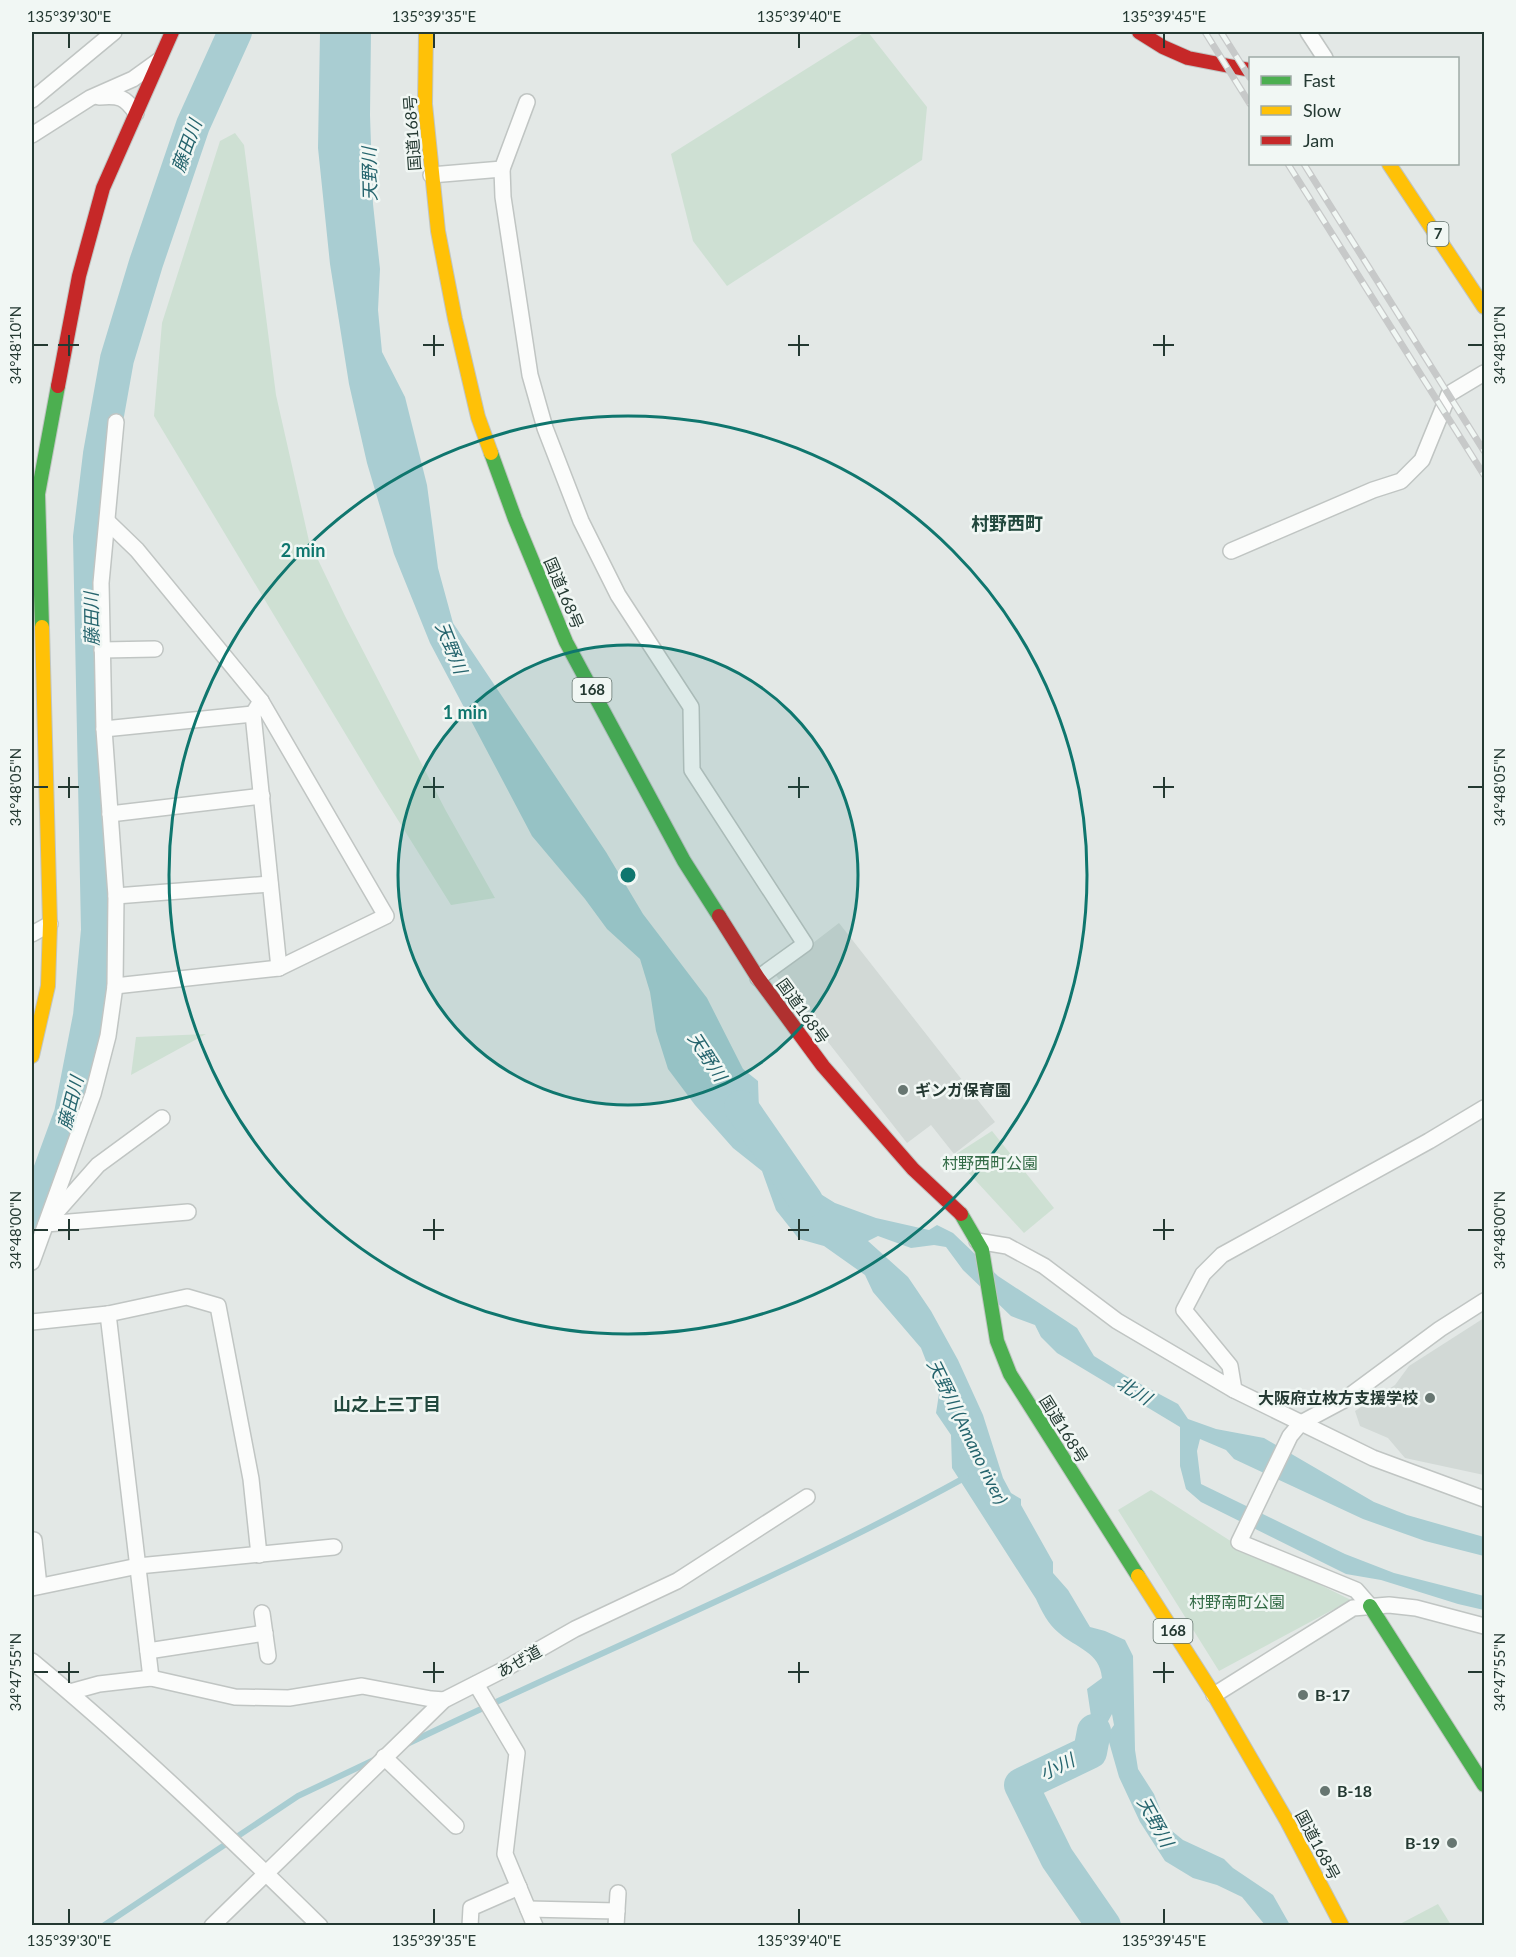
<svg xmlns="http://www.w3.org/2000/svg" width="1516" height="1957" viewBox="0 0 1516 1957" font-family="Lato,'Noto Sans JP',sans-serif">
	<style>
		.built { fill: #d2d9d6 }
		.green { fill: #cee0d3 }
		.water { fill: #a9cdd2 }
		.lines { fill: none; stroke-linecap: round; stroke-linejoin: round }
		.stream { stroke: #a9cdd2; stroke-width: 6 }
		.river { stroke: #a9cdd2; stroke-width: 34 }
		.street-casing { stroke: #c0c5c3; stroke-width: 18 }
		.fast-casing { stroke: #c0c5c3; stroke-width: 16 }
		.slow-casing { stroke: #c0c5c3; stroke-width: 16 }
		.jam-casing { stroke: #c0c5c3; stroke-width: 16 }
		.street { stroke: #fbfcfb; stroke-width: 15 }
		.fast { stroke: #4caf50; stroke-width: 14 }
		.slow { stroke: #ffc107; stroke-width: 14 }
		.jam { stroke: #c62828; stroke-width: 14 }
		.rail-casing { stroke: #c7c9c9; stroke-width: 7 }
		.rail { stroke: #f1f7f4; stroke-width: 4.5; stroke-dasharray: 14; stroke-linecap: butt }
		.ticks { fill: none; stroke: #243932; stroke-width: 2 }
		.ring { fill: none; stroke: #0f766e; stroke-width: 3 }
		.poi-dot { fill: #677671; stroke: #f1f7f4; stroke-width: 2 }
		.labels { text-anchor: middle; stroke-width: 5; stroke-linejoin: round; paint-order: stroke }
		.shield { fill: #f1f7f4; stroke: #62726c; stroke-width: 1.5 }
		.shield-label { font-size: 15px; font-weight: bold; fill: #243932 }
		.street-label { font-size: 16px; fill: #243932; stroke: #f1f7f4 }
		.poi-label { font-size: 16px; font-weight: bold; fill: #243932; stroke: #f1f7f4; text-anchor: start }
		.park-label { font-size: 16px; fill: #336b46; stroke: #f1f7f4 }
		.water-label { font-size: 18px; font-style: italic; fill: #25646d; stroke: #f1f7f4 }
		.neighbourhood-label { font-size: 18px; font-weight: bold; fill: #22483d; stroke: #f1f7f4 }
		.centre { fill: #0f766e; stroke: #f1f7f4; stroke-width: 3 }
		.ring-label { font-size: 18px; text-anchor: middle; font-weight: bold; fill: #0f766e; stroke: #f1f7f4; stroke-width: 5; stroke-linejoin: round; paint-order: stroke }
		.neatline { fill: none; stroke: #243932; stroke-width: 2 }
		.ticks-label { font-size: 15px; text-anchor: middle; fill: #243932 }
	</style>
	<rect width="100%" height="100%" fill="#e3e8e6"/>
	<g class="built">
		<path d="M839,923L995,1122L954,1154L931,1125L907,1143L774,973Z"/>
		<path d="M1484,1318V1475L1405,1458L1388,1438L1360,1426L1355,1411L1395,1385L1409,1366Z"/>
	</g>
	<g class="green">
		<path d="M865,32H868L927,107L922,160L727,286L693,241L671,154Z"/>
		<path d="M235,133L244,145L276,395L309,541L345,616L446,811L495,898L451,905L378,788L154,416L162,323L220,141Z"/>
		<path d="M206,1034L131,1075L136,1037Z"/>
		<path d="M992,1131L1054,1208L1024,1233L953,1156Z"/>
		<path d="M1151,1490L1229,1540L1351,1600L1219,1671L1118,1510Z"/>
		<path d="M1438,1904L1451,1925H1398Z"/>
	</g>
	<path class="water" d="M320,32H371L370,115L373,204L380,269L378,310L382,352L405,397L427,485L438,568L453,623L606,852L643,914L707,998L743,1069L758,1081L759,1111L770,1154L798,1180L835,1203L876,1218L929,1230L937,1225L953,1233L998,1276L1077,1328L1094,1356L1131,1379L1178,1404L1188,1419L1216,1429L1264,1438L1374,1502L1407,1515L1484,1537V1556L1425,1541L1363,1519L1234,1459L1226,1450L1200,1439L1197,1451L1201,1484L1345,1554L1394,1573L1484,1596V1610L1458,1604L1381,1580L1346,1574L1201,1502L1186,1489L1180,1466V1427L1057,1353L1041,1337L1035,1325L1011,1316L963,1270L946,1247L934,1245L911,1248L878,1236L868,1241L908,1277L931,1311L958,1360L983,1415L1003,1478L1011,1493L1021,1499V1505L1053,1562V1573L1068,1590L1090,1627L1105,1631L1125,1640L1133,1656L1135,1750L1138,1769L1154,1794L1167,1827L1183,1840L1224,1859L1233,1868L1273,1895L1290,1925H1265L1242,1897L1217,1885L1193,1878L1165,1861L1140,1822L1119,1777L1107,1735L1114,1725L1112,1714L1106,1725L1098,1755L1070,1768L1065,1759L1085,1748L1092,1723L1087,1689L1102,1678C1100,1652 1076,1648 1059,1633C1048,1624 1042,1612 1036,1599L952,1468L951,1435L936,1413L939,1394L921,1348L873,1292L865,1275L824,1246L799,1239L776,1210L762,1171L733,1148L695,1105L668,1069L656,1031L650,992L640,959L607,929L585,899L532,836L430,643L394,554L367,463L349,384L330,264L318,148Z"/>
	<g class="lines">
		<g class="stream">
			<path d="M407,1744C593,1654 785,1577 966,1477"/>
			<path d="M103,1926L298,1796L376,1759"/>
		</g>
		<g class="river">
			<path d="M741,1107L806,1201"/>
			<path d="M32,1221L71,1114L90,1016L98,930L90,537L100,454L117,359L146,263L193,125L235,32"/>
			<path d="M1094,1731L1090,1752L1021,1785L1057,1858L1104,1926"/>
		</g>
		<g class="street-casing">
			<g id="street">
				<path d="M1308,32L1325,58"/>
				<path d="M99,97C119,95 125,97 136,113"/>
				<path d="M32,100L114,32"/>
				<path d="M32,135L90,98L133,79L158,61"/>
				<path d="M502,169L503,197L530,375L545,428L581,521L618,595L691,707L692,770L805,944L758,978"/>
				<path d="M431,175L502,169L527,102"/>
				<path d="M108,522L137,550L261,701L386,916L279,968L115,986"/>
				<path d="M1231,551L1373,490L1401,481L1422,460L1449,394L1484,373"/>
				<path d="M102,650L155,649"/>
				<path d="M261,701L253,714L279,968"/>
				<path d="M104,729L253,714"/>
				<path d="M110,814L262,796"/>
				<path d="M116,896L270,884"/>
				<path d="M32,934L50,924"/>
				<path d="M52,1217L98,1165L162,1118"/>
				<path d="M46,1224L188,1212"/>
				<path d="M977,1241L1007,1246L1044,1266L1117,1321L1234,1390L1373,1458L1484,1499"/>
				<path d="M32,1262L93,1094L108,1036L115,986L116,896L104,729L101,583L116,422"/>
				<path d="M108,1314L151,1678"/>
				<path d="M32,1322L108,1314L187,1297L218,1306L251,1479L259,1555"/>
				<path d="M1234,1390L1230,1366L1184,1310L1203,1274L1222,1255L1429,1141L1484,1108"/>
				<path d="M34,1540L39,1586"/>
				<path d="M32,1588L138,1566L334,1547"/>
				<path d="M1370,1606L1356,1590L1239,1542L1290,1436L1301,1423L1344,1400L1440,1329L1484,1301"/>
				<path d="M262,1613L268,1656"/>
				<path d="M148,1651L265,1633"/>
				<path d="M32,1661C131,1743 227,1835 320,1926"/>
				<path d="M476,1684L517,1753L505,1854L535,1926"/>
				<path d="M70,1692L99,1684L151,1678L235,1697L289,1698L362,1686L431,1699L444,1700"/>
				<path d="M1214,1695L1353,1608L1389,1605L1416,1608L1484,1626"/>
				<path d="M384,1757L456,1826"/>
				<path d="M528,1909L617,1911"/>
				<path d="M212,1926L444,1700L503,1670L575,1629L677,1581L807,1497"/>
				<path d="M470,1926L471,1908L519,1887"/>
				<path d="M616,1926L618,1893"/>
			</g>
		</g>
		<g class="fast-casing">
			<g id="fast">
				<path d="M491,453L515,519L566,642L684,861L719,916"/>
				<path d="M42,627L38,494L58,386"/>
				<path d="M961,1214L982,1250L997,1341L1010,1374L1138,1576"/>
				<path d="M1370,1606L1484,1785"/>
			</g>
		</g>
		<g class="slow-casing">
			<g id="slow">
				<path d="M426,32L425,104L438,231L455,319L478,417L491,453"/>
				<path d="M1389,164L1484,307"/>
				<path d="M32,1056L48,986L50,924L42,627"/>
				<path d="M1138,1576L1214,1695L1287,1821L1342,1926"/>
			</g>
		</g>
		<g class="jam-casing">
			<g id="jam">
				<path d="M1139,32L1163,47L1188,58L1250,70"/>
				<path d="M58,386L79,276L103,188L172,32"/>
				<path d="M719,916L758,978L823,1066L913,1169L961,1214"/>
			</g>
		</g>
		<use href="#street" class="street"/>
		<use href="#fast" class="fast"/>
		<use href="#slow" class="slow"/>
		<use href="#jam" class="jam"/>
		<g class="rail-casing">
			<g id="rail">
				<path d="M1205,32L1250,104"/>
				<path d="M1221,32L1250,78"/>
				<path d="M1288,164L1484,475"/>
				<path d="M1304,164L1484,451"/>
			</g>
		</g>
		<use href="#rail" class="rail"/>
	</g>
	<path class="ticks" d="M69,33V48M434,33V48M799,33V48M1164,33V48M69,335V356M434,335V356M799,335V356M1164,335V356M33,345H48M58,345H79M423,345H444M788,345H809M1153,345H1174M1468,345H1483M69,777V798M434,777V798M799,777V798M1164,777V798M33,787H48M58,787H79M423,787H444M788,787H809M1153,787H1174M1468,787H1483M69,1219V1240M434,1219V1240M799,1219V1240M1164,1219V1240M33,1230H48M58,1230H79M423,1230H444M788,1230H809M1153,1230H1174M1468,1230H1483M69,1662V1683M434,1662V1683M799,1662V1683M1164,1662V1683M33,1672H48M58,1672H79M423,1672H444M788,1672H809M1153,1672H1174M1468,1672H1483M69,1909V1924M434,1909V1924M799,1909V1924M1164,1909V1924"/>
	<circle cx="628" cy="875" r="230" fill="#0f766e" fill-opacity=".12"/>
	<g class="ring">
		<circle cx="628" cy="875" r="230"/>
		<circle cx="628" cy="875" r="459"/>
	</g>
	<g class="poi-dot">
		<circle cx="903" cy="1090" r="6"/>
		<circle cx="1430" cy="1398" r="6"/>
		<circle cx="1303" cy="1695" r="6"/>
		<circle cx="1325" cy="1791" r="6"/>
		<circle cx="1452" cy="1843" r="6"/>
	</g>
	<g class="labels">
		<g class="shield">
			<rect x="1427.5" y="222" width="21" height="24" rx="4.5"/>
			<rect x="572.5" y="678" width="39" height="24" rx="4.5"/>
			<rect x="1153.5" y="1619" width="39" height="24" rx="4.5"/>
		</g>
		<g class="shield-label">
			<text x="1438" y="239">7</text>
			<text x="592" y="695">168</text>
			<text x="1173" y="1636">168</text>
		</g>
		<g class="street-label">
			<text transform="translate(412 133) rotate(-94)" y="6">国道168号</text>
			<text transform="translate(564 593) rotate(67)" y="6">国道168号</text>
			<text transform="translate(803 1011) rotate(54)" y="6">国道168号</text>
			<text transform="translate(1064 1429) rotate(58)" y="6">国道168号</text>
			<text transform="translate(519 1661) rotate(-29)" y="6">あぜ道</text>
			<text transform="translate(1318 1845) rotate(62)" y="6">国道168号</text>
		</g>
		<g class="poi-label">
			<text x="915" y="1096">ギンガ保育園</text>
			<text x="1418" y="1404" text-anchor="end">大阪府立枚方支援学校</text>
			<text x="1315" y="1701">B-17</text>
			<text x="1337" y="1797">B-18</text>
			<text x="1440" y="1849" text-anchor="end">B-19</text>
		</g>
		<g class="park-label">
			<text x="990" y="1169">村野西町公園</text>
			<text x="1237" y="1608">村野南町公園</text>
		</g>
		<g class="water-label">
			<text transform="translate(187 146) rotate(-70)" y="6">藤田川</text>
			<text transform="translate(370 174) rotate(-91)" y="6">天野川</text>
			<text transform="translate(92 619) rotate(-91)" y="6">藤田川</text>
			<text transform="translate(451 648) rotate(68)" y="6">天野川</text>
			<text transform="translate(707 1057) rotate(57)" y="6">天野川</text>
			<text transform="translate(71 1103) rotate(-76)" y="6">藤田川</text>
			<text transform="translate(1134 1391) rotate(31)" y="6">北川</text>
			<text transform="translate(967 1432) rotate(64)" y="6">天野川 (Amano river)</text>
			<text transform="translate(1057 1767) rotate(-26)" y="6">小川</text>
			<text transform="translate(1155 1822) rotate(61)" y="6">天野川</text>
		</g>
		<g class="neighbourhood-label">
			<text x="1007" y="530">村野西町</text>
			<text x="387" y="1411">山之上三丁目</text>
		</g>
	</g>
	<circle cx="628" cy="875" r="9" class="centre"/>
	<g class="ring-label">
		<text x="303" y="557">2 min</text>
		<text x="465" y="719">1 min</text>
	</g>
	<rect width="1516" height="1957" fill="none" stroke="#f1f7f4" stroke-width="66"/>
	<rect x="1249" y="57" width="210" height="108" fill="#f1f7f4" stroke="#9faba6" stroke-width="1.5"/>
	<rect x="1261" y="76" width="30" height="9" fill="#4caf50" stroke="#9faba6" stroke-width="1.5"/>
	<text x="1303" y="87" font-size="18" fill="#243932">Fast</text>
	<rect x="1261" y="106" width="30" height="9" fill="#ffc107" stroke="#9faba6" stroke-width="1.5"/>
	<text x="1303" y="117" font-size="18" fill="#243932">Slow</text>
	<rect x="1261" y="136" width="30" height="9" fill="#c62828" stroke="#9faba6" stroke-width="1.5"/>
	<text x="1303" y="147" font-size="18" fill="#243932">Jam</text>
	<rect x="33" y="33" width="1450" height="1891" class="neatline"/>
	<g class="ticks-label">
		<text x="69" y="22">135°39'30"E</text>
		<text x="434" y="22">135°39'35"E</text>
		<text x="799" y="22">135°39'40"E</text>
		<text x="1164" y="22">135°39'45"E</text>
		<text transform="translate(16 345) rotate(-90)" y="5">34°48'10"N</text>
		<text transform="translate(1500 345) rotate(-90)" y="5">34°48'10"N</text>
		<text transform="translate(16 787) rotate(-90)" y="5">34°48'05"N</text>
		<text transform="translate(1500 787) rotate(-90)" y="5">34°48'05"N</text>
		<text transform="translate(16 1230) rotate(-90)" y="5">34°48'00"N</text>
		<text transform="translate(1500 1230) rotate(-90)" y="5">34°48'00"N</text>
		<text transform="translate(16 1672) rotate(-90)" y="5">34°47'55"N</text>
		<text transform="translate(1500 1672) rotate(-90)" y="5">34°47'55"N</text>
		<text x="69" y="1946">135°39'30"E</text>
		<text x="434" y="1946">135°39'35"E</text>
		<text x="799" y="1946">135°39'40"E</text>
		<text x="1164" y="1946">135°39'45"E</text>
	</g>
</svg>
